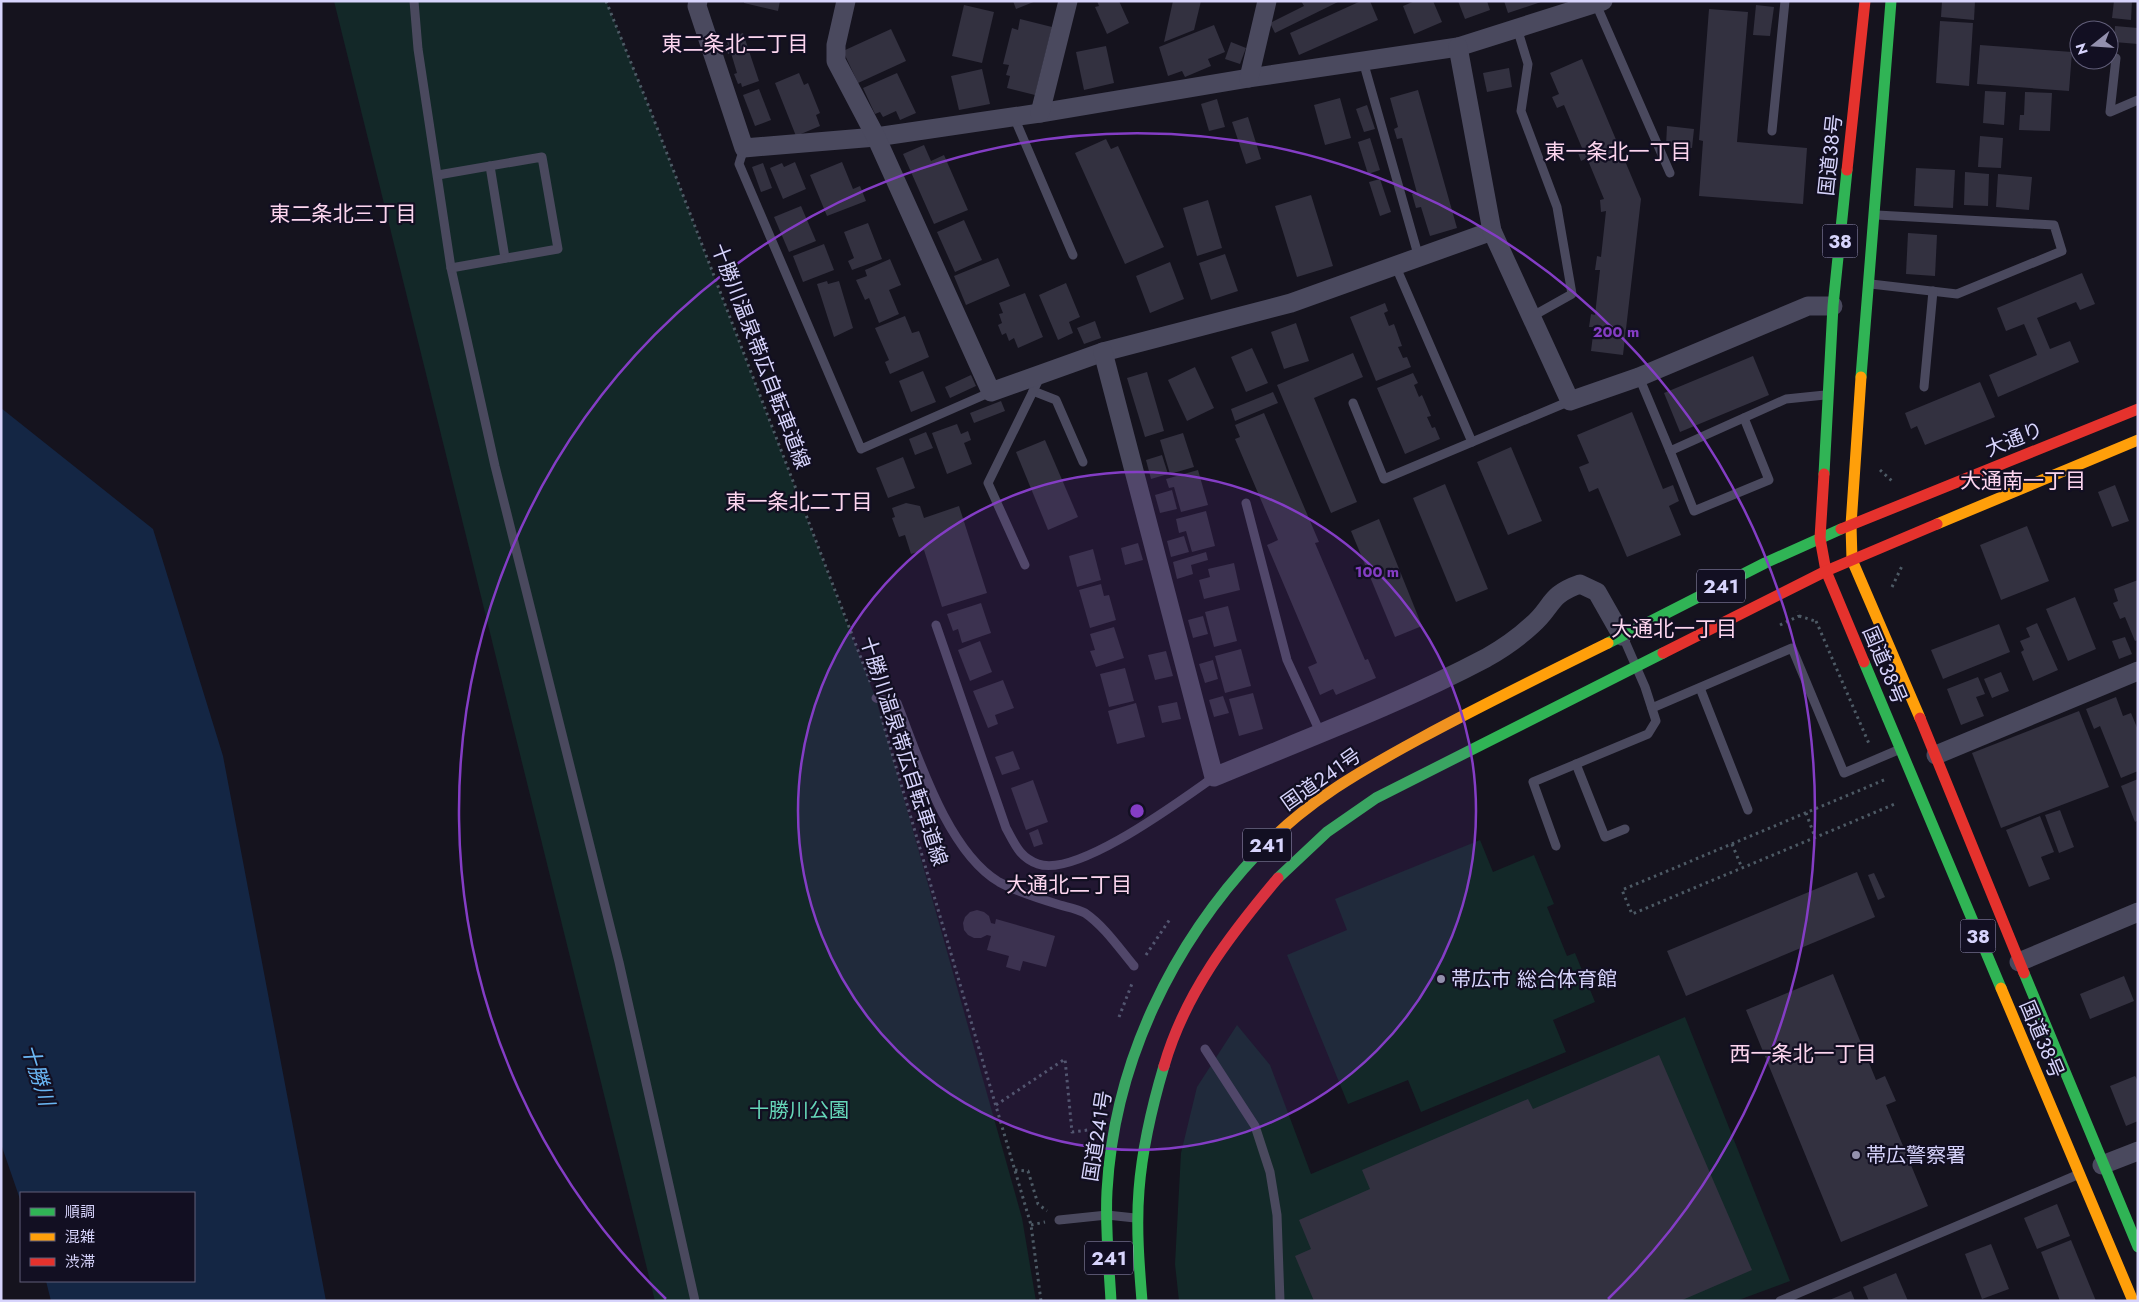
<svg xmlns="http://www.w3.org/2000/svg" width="2139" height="1302" viewBox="0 0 2139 1302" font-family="Jost,'Noto Sans JP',sans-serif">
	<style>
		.green { fill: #132828 }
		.water { fill: #142644 }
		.building { fill: #333140 }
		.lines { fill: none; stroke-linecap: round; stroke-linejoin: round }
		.path { stroke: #4d5a65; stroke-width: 3; stroke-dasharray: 2.5 4; stroke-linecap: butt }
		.lane { stroke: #4a495e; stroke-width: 9 }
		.street { stroke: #4a495e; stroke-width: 19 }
		.fast { stroke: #30b455; stroke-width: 11 }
		.slow { stroke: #ff9f0a; stroke-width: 11 }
		.jam { stroke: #e5322d; stroke-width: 11 }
		.ring { fill: none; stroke: #843dc5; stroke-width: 2.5 }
		.poi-dot { fill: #9390ae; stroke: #120f22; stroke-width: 2 }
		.labels { text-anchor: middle; stroke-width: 4.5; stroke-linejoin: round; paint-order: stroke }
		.shield { fill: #120f22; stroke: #9c99bb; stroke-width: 1 }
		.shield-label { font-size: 19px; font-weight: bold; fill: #d7d4fc }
		.street-label { font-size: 20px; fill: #d7d4fc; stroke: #120f22 }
		.poi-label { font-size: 20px; fill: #d7d4fc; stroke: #120f22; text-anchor: start }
		.park-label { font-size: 20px; fill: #65d6b8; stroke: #120f22 }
		.neighbourhood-label { font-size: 21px; fill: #fcd5ee; stroke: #120f22 }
		.water-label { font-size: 21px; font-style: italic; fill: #6ab6f3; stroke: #120f22 }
		.centre { fill: #843dc5; stroke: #120f22; stroke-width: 2.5 }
		.ring-label { font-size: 15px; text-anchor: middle; font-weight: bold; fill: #843dc5; stroke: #120f22; stroke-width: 4.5; stroke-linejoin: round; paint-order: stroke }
	</style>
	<rect width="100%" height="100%" fill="#15131e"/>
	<g class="green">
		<path d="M334,1H606L651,112L876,699L1022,1218L1036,1301H655Z"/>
		<path d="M1480,840L1493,872L1534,855L1554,904L1547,907L1567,956L1575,953L1595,1002L1553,1020L1566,1052L1421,1112L1408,1080L1348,1104L1287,955L1347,930L1335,899Z"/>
		<path d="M1685,1017L1790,1281L1736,1301H1179L1175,1264L1181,1153L1197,1087L1237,1025L1270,1065L1311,1174Z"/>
	</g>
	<path class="water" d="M1,408L153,529L223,756L326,1301H51L46,1281H194V1193H21V1202L1,1144Z"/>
	<g class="building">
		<path d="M744,1H780L778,11L744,3Z"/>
		<path d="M1013,1H1036L1016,9Z"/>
		<path d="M1097,1H1119L1129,23L1107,34L1095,7L1099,6Z"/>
		<path d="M1173,1H1201L1194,30L1164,42Z"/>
		<path d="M1301,1H1340L1275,33L1270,23L1304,6Z"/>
		<path d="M1361,1H1370L1378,20L1299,55L1290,33Z"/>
		<path d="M1415,1H1433L1442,22L1414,34L1403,6Z"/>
		<path d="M1458,1H1487L1490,10L1465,19Z"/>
		<path d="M1504,1H1541V2L1508,13Z"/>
		<path d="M1942,1H1975L1974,20L1941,17Z"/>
		<path d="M2114,1H2132L2131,20L2112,18Z"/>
		<path d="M964,5L994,12L982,63L952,56Z"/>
		<path d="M1756,5L1774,7L1770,36L1753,35Z"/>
		<path d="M1709,9L1748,12L1737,142L1807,148L1803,204L1699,196L1703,141L1699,140Z"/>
		<path d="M1020,19L1052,27L1035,95L1007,88L1010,76L1006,75L1009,65L1003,64L1012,28L1018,30Z"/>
		<path d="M1940,21L1973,23L1969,86L1936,83Z"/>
		<path d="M1214,25L1225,52L1208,59L1211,66L1185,77L1182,71L1168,76L1159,47Z"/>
		<path d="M2115,26L2138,28V44L2114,42Z"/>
		<path d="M891,29L906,61L858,83L843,51Z"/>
		<path d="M743,33L759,81L742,87L741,83L738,84L734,74L737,73L731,53L728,54L725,46L728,45L726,39Z"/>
		<path d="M1231,42L1246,48L1240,64L1225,59Z"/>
		<path d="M1980,45L2072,52L2069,91L1977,84Z"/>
		<path d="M1106,46L1114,83L1084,90L1076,52Z"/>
		<path d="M1582,59L1641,199L1623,355L1591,351L1594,327H1589L1591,314L1595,315L1600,270H1595L1597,256L1601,257L1606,211L1601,212L1600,200L1604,199L1587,158L1581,161L1577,150L1582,148L1564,105L1557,108L1552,97L1559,94L1550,73Z"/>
		<path d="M1509,68L1512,87L1487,92L1483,73Z"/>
		<path d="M982,69L990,104L959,110L951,76Z"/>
		<path d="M799,73L804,85L808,83L820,113L816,115L820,126L796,136L775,83Z"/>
		<path d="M897,73L916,113L900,120L896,111L883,117L880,112L875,114L863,88Z"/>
		<path d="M759,89L771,120L755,126L743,95Z"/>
		<path d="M1418,90L1457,228L1430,236L1421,207L1416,208L1412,194L1417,193L1402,138L1397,139L1394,129L1398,127L1390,98Z"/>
		<path d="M1985,91L2006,92L2004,125L1983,123Z"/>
		<path d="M2025,92L2052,93L2050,131L2019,130L2020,115H2024Z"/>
		<path d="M1340,98L1351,138L1325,145L1314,105Z"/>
		<path d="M1217,99L1225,127L1209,131L1201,104Z"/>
		<path d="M1367,105L1375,129L1364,132L1356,109Z"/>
		<path d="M1248,117L1261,159L1246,164L1232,122Z"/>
		<path d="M1667,126L1694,129L1692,148L1666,146Z"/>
		<path d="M1980,136L2003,138L2001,168L1978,167Z"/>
		<path d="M1370,138L1380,170L1368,174L1358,142Z"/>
		<path d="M1106,139L1111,149L1118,146L1164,247L1125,264L1075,153Z"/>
		<path d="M924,145L931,161L944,155L968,210L934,224L903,154Z"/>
		<path d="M795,162L806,189L783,199L770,168L782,163L784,167Z"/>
		<path d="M842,162L853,189L860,186L866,201L827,216L810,175Z"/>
		<path d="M763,163L772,188L761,192L752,167Z"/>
		<path d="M1916,168L1955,170L1953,208L1914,206Z"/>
		<path d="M1965,172L1989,174L1988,206L1964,205Z"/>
		<path d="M1998,174L2032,177L2029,210L1996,207Z"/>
		<path d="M1380,179L1391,212L1380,216L1369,182Z"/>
		<path d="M1311,195L1333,266L1297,277L1275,206Z"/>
		<path d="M1208,200L1222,248L1197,256L1183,208Z"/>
		<path d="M801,206L816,241L789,252L774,217Z"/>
		<path d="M964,220L982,260L955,272L937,232Z"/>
		<path d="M868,223L882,259L852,270L848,261L854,258L844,232Z"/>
		<path d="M1908,233L1937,235L1935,276L1906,274Z"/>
		<path d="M824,244L834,270L803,282L793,256Z"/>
		<path d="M1225,254L1238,291L1211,300L1199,263Z"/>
		<path d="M998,258L1010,286L966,305L954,276Z"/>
		<path d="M890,259L901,285L889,290L899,314L879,323L869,298L865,300L856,280L867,276L865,270Z"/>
		<path d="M1170,262L1184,299L1150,313L1136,276Z"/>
		<path d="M2082,273L2095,304L2080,310L2076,302L2037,318L2050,349L2070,341L2079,362L1998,397L1989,375L2037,355L2024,324L2006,331L1997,308Z"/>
		<path d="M827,281L828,284L839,281L853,328L834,337L817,284Z"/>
		<path d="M1066,283L1080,317L1069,322L1073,333L1058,340L1039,295Z"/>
		<path d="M1025,293L1043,337L1018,348L1014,338L1009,341L1006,333L1002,335L998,325L1002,323L999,314L1003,313L999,303Z"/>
		<path d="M1385,303L1388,311L1384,313L1389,326L1394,324L1402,346L1398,347L1403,358L1407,357L1411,367L1376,381L1350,317Z"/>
		<path d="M905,316L912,333L919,331L929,357L890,374L885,362L889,360L875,328Z"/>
		<path d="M1095,321L1101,338L1084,344L1077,328Z"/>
		<path d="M1296,323L1309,361L1284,369L1271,332Z"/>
		<path d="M1252,348L1268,383L1246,392L1231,357Z"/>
		<path d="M1353,353L1363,377L1314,398L1357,502L1331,513L1277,385Z"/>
		<path d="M1753,356L1769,395L1680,432L1664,393Z"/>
		<path d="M1195,367L1214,408L1187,421L1168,380Z"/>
		<path d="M923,371L936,402L911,412L899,381Z"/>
		<path d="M1147,372L1164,431L1145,437L1127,378Z"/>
		<path d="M1413,373L1418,383L1414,385L1419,397L1422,395L1431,416L1427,417L1432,428L1435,427L1440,439L1405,454L1377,388Z"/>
		<path d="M971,375L976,386L950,398L945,387Z"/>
		<path d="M1980,382L1995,417L1925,445L1917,426L1911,429L1905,413Z"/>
		<path d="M1273,392L1278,403L1235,421L1231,409Z"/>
		<path d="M1001,401L1005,411L974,423L970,413Z"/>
		<path d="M1632,412L1663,489L1673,485L1679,501L1669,506L1681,535L1627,557L1598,488L1589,492L1579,467L1589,463L1577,435Z"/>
		<path d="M1264,413L1319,542L1315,543L1365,660L1368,659L1376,678L1336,695L1333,689L1320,695L1308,667L1317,663L1267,545L1278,540L1235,439L1240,437L1235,425Z"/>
		<path d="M957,424L961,434L968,431L971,440L964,443L972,464L947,474L932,433Z"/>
		<path d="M926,432L933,448L915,455L909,439Z"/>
		<path d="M1183,433L1194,467L1170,474L1160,440Z"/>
		<path d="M1045,440L1078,517L1048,530L1016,452Z"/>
		<path d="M1511,447L1542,521L1508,535L1477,462Z"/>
		<path d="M1162,455L1168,474L1151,479L1146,460Z"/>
		<path d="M903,457L915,488L888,498L876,468Z"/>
		<path d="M1198,470L1208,505L1181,512L1174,487L1169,488L1166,479Z"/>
		<path d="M1445,484L1488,589L1456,602L1413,498Z"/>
		<path d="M2115,485L2129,521L2112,527L2098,492Z"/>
		<path d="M1172,490L1177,509L1160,513L1155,495Z"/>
		<path d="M906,503L920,506L924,518L959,506L987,593L942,607L924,550L911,554L905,535L899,537L892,518L895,517L892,508Z"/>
		<path d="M1206,511L1215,546L1192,552L1186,531L1179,533L1176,519Z"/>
		<path d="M1379,519L1422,626L1395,637L1351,531Z"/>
		<path d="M2027,526L2049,581L2001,600L1980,545Z"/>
		<path d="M1184,536L1189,552L1171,557L1167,541Z"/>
		<path d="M1138,543L1143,560L1125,565L1121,548Z"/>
		<path d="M1093,549L1101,580L1077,587L1069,556Z"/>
		<path d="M1206,552L1208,560L1191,565L1193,574L1177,579L1173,562Z"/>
		<path d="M1234,563L1240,590L1204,599L1199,580L1210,577L1208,569Z"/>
		<path d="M2138,580V640L2135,641L2125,617L2120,619L2113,603L2118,601L2114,589Z"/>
		<path d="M1101,584L1104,596L1109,595L1116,620L1090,628L1079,590Z"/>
		<path d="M2075,597L2096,649L2068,661L2046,609Z"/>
		<path d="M981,603L991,633L962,643L958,629L953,631L947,614Z"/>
		<path d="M1228,606L1237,641L1214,647L1205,612Z"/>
		<path d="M1203,616L1208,634L1193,638L1188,620Z"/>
		<path d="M2037,623L2058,670L2033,681L2021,652L2024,650L2020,641L2030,637L2026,628Z"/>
		<path d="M1999,624L2010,652L1943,679L1931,650Z"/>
		<path d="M1114,627L1124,658L1096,667L1090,651L1095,650L1090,634Z"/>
		<path d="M2125,637L2132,654L2119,659L2112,641Z"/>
		<path d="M980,641L992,672L970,681L958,650Z"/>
		<path d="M1241,649L1251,686L1225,693L1215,656Z"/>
		<path d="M1166,651L1173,676L1155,680L1148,655Z"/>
		<path d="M1213,660L1218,679L1205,683L1199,664Z"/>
		<path d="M1125,668L1134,701L1109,707L1100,674Z"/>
		<path d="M2001,672L2009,691L1992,698L1984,679Z"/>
		<path d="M1978,677L1985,694L1976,697L1984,716L1961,725L1947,689Z"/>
		<path d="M1003,680L1014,708L995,715L998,724L988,728L973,691Z"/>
		<path d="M1253,693L1263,729L1239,736L1229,699Z"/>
		<path d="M1223,696L1229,713L1214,717L1209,700Z"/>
		<path d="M2116,697L2123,716L2131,713L2138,730V771L2121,778L2100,726L2094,729L2086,709Z"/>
		<path d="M1177,702L1181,719L1162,723L1158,706Z"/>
		<path d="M1136,703L1145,737L1117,744L1108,711Z"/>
		<path d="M2079,711L2109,787L2001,828L1972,753Z"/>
		<path d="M1013,751L1020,769L1002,775L995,757Z"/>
		<path d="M2138,779V820L2135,822L2121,786Z"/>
		<path d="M1033,780L1048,822L1026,830L1011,788Z"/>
		<path d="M2060,810L2074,847L2059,853L2045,815Z"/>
		<path d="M2040,816L2054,852L2041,857L2050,879L2029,887L2006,830Z"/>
		<path d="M1038,829L1043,844L1034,847L1029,833Z"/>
		<path d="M1857,872L1875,917L1686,996L1667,951Z"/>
		<path d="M1874,873L1885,897L1878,900L1868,875Z"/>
		<path d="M977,910L984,912L989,916L991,923L995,924L996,919L1055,936L1046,967L1023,961L1020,971L1006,967L1009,956L987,950L991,936L987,935L981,938H974L968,935L964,930L963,923L965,917L970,912Z"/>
		<path d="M1833,974L1876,1080L1885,1076L1896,1101L1886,1105L1928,1206L1841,1242L1746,1010Z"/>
		<path d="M2124,976L2134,1001L2090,1019L2080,994Z"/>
		<path d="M1659,1055L1752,1270L1680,1301H1314L1295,1256L1311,1249L1299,1220L1370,1189L1362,1170L1528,1099L1533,1109Z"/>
		<path d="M2135,1076L2138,1081V1121L2126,1126L2110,1086Z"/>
		<path d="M2057,1204L2070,1236L2037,1249L2024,1218Z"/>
		<path d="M2071,1240L2096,1301H2060L2041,1252Z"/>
		<path d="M1991,1244L2009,1289L1982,1299L1965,1254Z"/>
		<path d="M1896,1273L1908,1301H1869L1863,1287Z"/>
		<path d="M1851,1291L1855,1301H1827Z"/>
	</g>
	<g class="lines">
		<g class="path">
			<path d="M606,1L651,112L871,684"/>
			<path d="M1880,470L1892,481"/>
			<path d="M1892,587L1902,566"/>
			<path d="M1799,616L1815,621"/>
			<path d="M1816,621L1870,746"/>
			<path d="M1780,625L1799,616L1798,611"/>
			<path d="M881,716L1031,1225L1041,1301"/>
			<path d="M1884,780L1622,890L1632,914L1895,804"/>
			<path d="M1806,813L1815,837"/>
			<path d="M1732,844L1742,868"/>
			<path d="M1146,955L1170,919"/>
			<path d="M1119,1017L1133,981"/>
			<path d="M996,1105L1065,1059L1072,1132L1088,1130"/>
			<path d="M1015,1170L1028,1171L1038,1204L1047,1211"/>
			<path d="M1031,1225L1045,1222"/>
		</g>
		<g class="lane">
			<path d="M414,1L418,49L451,268L495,466L619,962L695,1301"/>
			<path d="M1596,4L1670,173"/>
			<path d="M1517,28L1528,64L1521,111L1557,207L1572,294L1531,317"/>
			<path d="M2116,58L2110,112L2138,100"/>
			<path d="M1363,61L1419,258"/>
			<path d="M1014,117L1073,255"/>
			<path d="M1772,131L1785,1"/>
			<path d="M744,148L739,164L861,449L991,392"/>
			<path d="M490,166L505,258"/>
			<path d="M438,175L542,157L558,249L451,268"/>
			<path d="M1396,267L1472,442"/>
			<path d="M1871,284L1957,294L2062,251L2054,225L1877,215"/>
			<path d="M1639,377L1670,451L1786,399L1825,395"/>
			<path d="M1924,387L1933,291"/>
			<path d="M1033,391L1056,400L1083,462"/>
			<path d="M1353,403L1384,479L1570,401"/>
			<path d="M1670,451L1694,511L1769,480L1744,418"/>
			<path d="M1246,503L1287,660L1320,732"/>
			<path d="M1025,565L988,483L1041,375"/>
			<path d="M936,625L1006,828C1015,844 1019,857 1038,864C1077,878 1181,800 1214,777"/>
			<path d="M1700,688L1748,810"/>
			<path d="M876,698L897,703C918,756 947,851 999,882C1017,892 1040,899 1060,905C1067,907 1078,909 1085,913C1104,926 1119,948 1134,966"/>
			<path d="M1652,708L1792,648L1844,773L1898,750"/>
			<path d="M1576,764L1605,837L1625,829"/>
			<path d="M1556,846L1533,782L1648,734L1656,721L1645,687L1624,639"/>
			<path d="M1205,1049L1255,1126L1270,1172L1277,1215L1280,1301"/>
			<path d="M1059,1220L1107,1215L1135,1218"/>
			<path d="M1780,1301L2077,1175"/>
		</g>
		<g class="street">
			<path d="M698,1L697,6L744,148L876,137L1040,113L1249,78L1458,47L1603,1"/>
			<path d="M846,1L836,45V61L876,137L991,392L1103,352L1291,303L1492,231"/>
			<path d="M1458,47L1492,231L1570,401L1639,377L1808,306H1833"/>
			<path d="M1249,78L1267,1"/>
			<path d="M1040,113L1068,1"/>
			<path d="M1103,352L1214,777C1305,739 1399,704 1486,658C1502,649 1519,637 1532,625C1553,607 1548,595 1580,584L1597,592L1622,636"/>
			<path d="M1936,755L2138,671"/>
			<path d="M2019,962L2138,912"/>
			<path d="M2102,1165L2138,1151"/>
		</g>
		<g class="fast">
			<path d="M1861,377L1891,1"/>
			<path d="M1824,474L1833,306L1847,170"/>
			<path d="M1608,643L1765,563L1841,529"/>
			<path d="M1864,662L2001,988"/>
			<path d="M1278,878L1327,832L1376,798L1663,653"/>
			<path d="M2024,973L2138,1247"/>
			<path d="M1111,1301C1109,1264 1105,1228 1107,1191C1114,1063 1172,944 1259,852"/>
			<path d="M1142,1301C1139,1264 1136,1227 1139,1190C1142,1151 1153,1103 1164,1066"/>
		</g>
		<g class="slow">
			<path d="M1861,377L1851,525L1852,560L1920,718"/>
			<path d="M1937,524L2138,440"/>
			<path d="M1259,852C1305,802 1362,770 1421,738C1482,705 1545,674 1608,643"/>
			<path d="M2001,988L2133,1301"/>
		</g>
		<g class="jam">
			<path d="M1847,170L1865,1"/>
			<path d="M1824,474L1820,538L1826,571L1864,662"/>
			<path d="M1841,529L2138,409"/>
			<path d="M1663,653L1826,571L1937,524"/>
			<path d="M1920,718L2024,973"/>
			<path d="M1164,1066C1185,993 1230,935 1278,878"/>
		</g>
	</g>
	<circle cx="1137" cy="811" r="339" fill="#843dc5" fill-opacity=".12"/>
	<g class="ring">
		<circle cx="1137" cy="811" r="339"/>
		<path d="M666 1299A678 678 0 1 1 1608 1299"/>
	</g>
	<g class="poi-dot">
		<circle cx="1441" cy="979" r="5"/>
		<circle cx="1856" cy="1155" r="5"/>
	</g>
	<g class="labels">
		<g class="shield">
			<rect x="1822.5" y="224.5" width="35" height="33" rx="4"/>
			<rect x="1697" y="569.5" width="48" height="33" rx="4"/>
			<rect x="1243" y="828.5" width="48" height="33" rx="4"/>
			<rect x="1960.5" y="919.5" width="35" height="33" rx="4"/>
			<rect x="1085" y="1241.5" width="48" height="33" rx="4"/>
		</g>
		<g class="shield-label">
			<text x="1840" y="248">38</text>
			<text x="1721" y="593">241</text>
			<text x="1267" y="852">241</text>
			<text x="1978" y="943">38</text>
			<text x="1109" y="1265">241</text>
		</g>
		<g class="street-label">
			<text transform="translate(1830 155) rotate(-84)" y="7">国道38号</text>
			<text transform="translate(761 356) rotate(69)" y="7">十勝川温泉帯広自転車道線</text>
			<text transform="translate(2014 439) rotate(-22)" y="7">大通り</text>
			<text transform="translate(1885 665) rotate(67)" y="7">国道38号</text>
			<text transform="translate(904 751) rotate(72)" y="7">十勝川温泉帯広自転車道線</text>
			<text transform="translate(1321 779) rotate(-35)" y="7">国道241号</text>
			<text transform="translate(2042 1039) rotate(67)" y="7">国道38号</text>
			<text transform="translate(1097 1136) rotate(-81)" y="7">国道241号</text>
		</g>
		<g class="poi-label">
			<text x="1451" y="986">帯広市 総合体育館</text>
			<text x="1866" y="1162">帯広警察署</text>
		</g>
		<g class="park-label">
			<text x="799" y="1117">十勝川公園</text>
		</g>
		<g class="neighbourhood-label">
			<text x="735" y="51">東二条北二丁目</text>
			<text x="1618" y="159">東一条北一丁目</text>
			<text x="343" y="221">東二条北三丁目</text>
			<text x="2023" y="488">大通南一丁目</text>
			<text x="799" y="509">東一条北二丁目</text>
			<text x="1674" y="636">大通北一丁目</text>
			<text x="1069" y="892">大通北二丁目</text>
			<text x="1803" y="1061">西一条北一丁目</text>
		</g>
		<g class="water-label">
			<text transform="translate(38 1075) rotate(73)" y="7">十勝川</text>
		</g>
	</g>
	<circle cx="1137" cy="811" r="8" class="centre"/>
	<g class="ring-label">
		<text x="1616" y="337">200 m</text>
		<text x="1377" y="577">100 m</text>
	</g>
	<rect width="2139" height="1302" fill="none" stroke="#d7d4fc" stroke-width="5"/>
	<rect x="20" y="1192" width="175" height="90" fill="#120f22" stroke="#615e79"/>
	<rect x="30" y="1208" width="25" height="8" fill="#30b455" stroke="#615e79"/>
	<text x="65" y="1217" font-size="15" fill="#d7d4fc">順調</text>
	<rect x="30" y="1233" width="25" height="8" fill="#ff9f0a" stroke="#615e79"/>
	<text x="65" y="1242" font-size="15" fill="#d7d4fc">混雑</text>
	<rect x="30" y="1258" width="25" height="8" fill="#e5322d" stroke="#615e79"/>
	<text x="65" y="1267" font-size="15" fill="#d7d4fc">渋滞</text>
	<g transform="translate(2094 45) rotate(253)"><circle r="24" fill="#120f22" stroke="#615e79"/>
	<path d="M0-4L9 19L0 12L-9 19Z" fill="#9390ae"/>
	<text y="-8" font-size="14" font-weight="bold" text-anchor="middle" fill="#d7d4fc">N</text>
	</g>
</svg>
